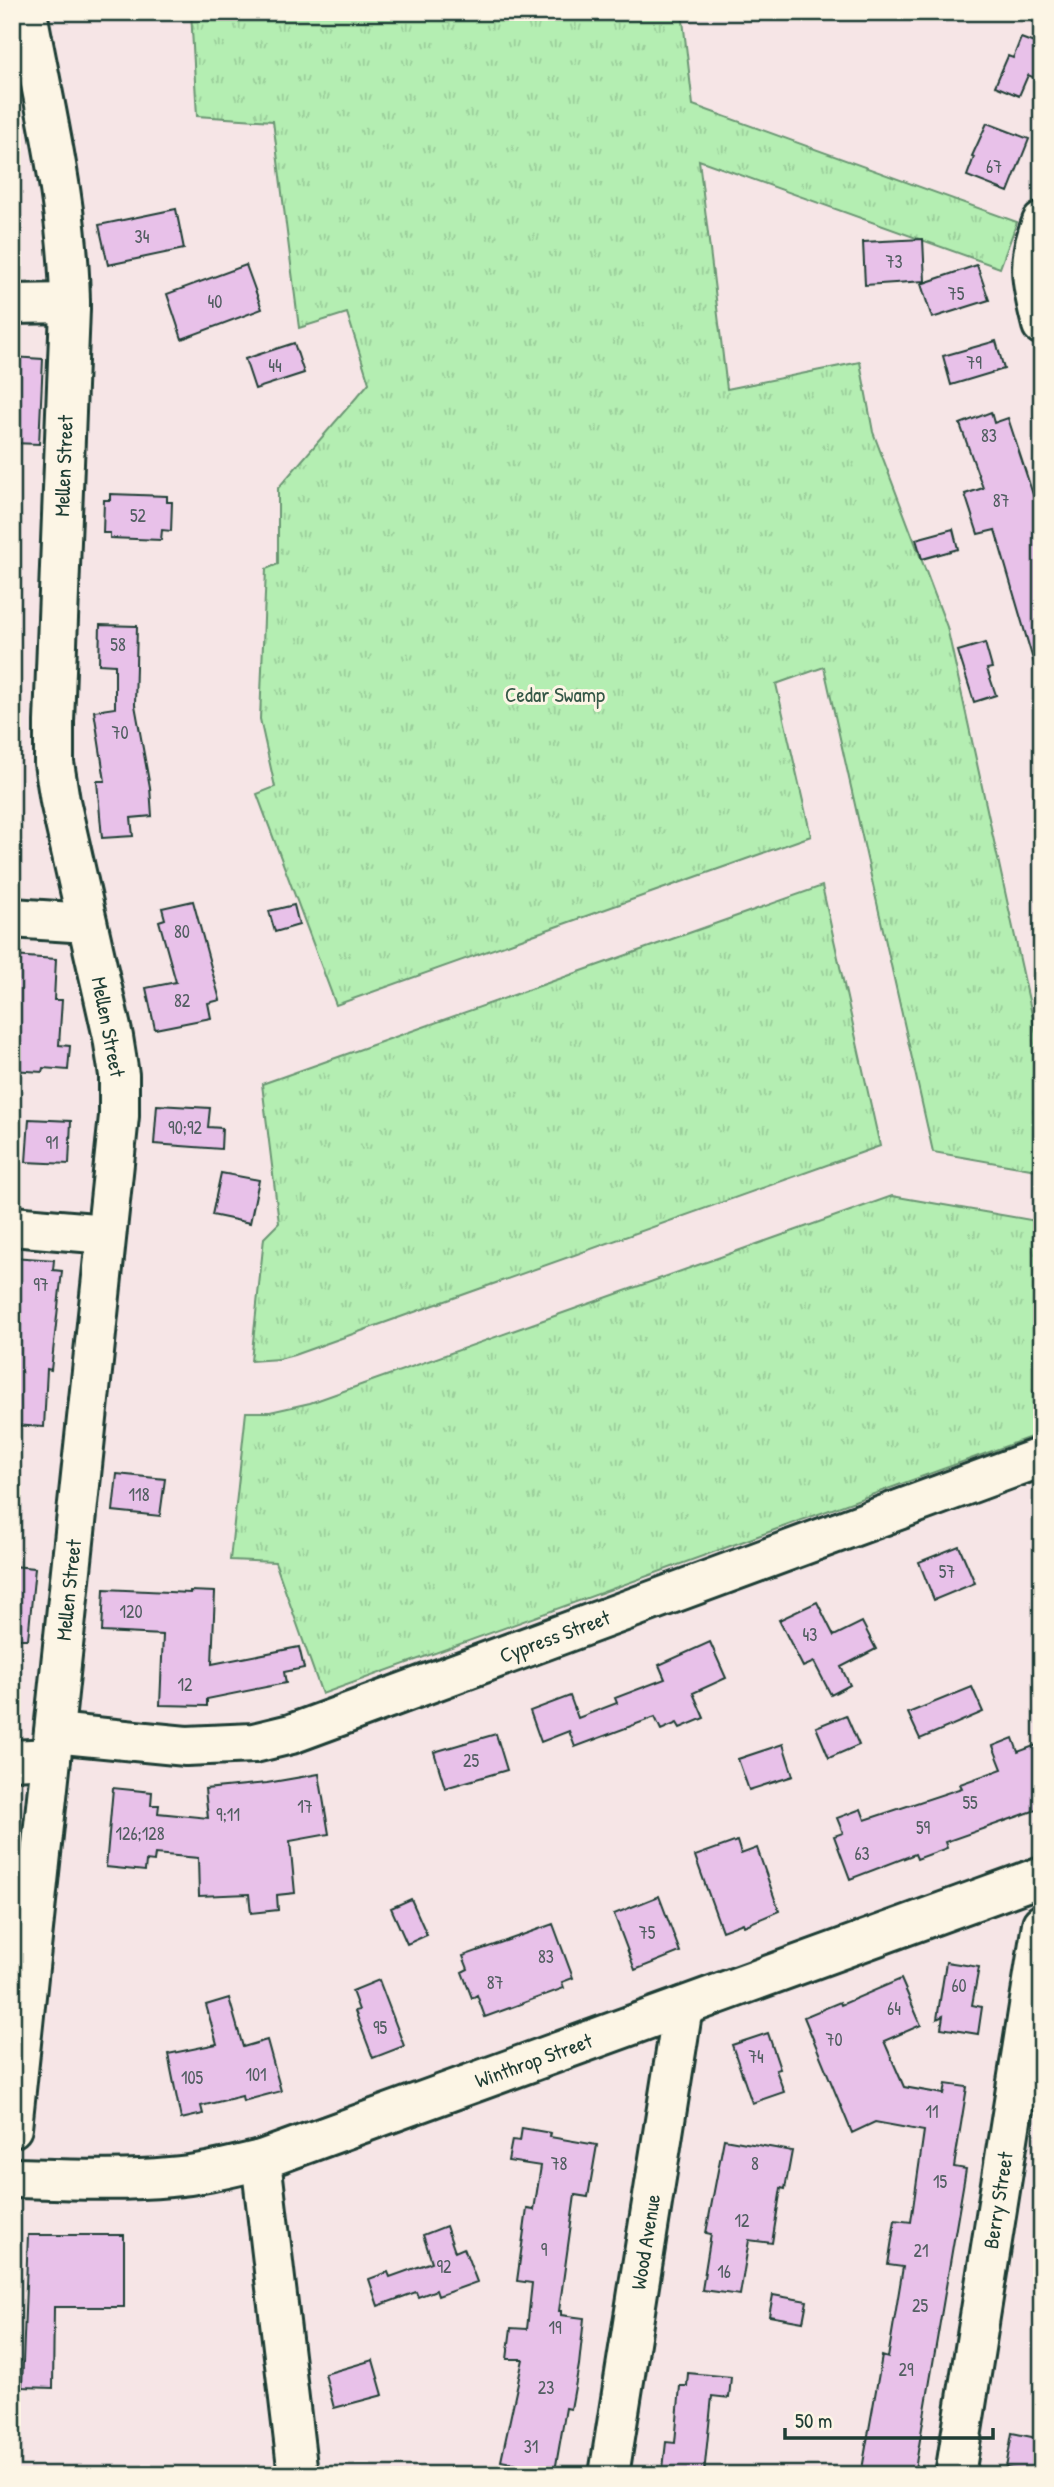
<svg xmlns="http://www.w3.org/2000/svg" width="1054" height="2487" viewBox="0 0 1054 2487" font-family="'Patrick Hand',sans-serif">
<style>
.grass{fill:url(#grass-tufts);stroke:#6a9673;stroke-width:2}
.building{fill:#e8c1e9;stroke:#1f3d34;stroke-width:2}
.lines{fill:none;stroke-linecap:round;stroke-linejoin:round}
.minor-casing{stroke:#1f3d34;stroke-width:44}
.minor{stroke:#fcf5e5;stroke-width:38}
.labels{text-anchor:middle;stroke-width:6;stroke-linejoin:round;paint-order:stroke}
.number-label{font-size:18px;fill:#515e61}
.street-label{font-size:21px;fill:#1f3d34;stroke:#fcf5e5}
.park-label{font-size:21px;fill:#355847;stroke:#fcf5e5}
</style>
<defs>
<pattern id="grass-tufts" width="24" height="20" patternUnits="userSpaceOnUse" patternTransform="scale(1.75)"><rect width="24" height="20" fill="#b4eeb2"/><path d="M3 7l-1-3M5 7V3M7 7l1-3M15 17l-1-3M17 17v-4M19 17l1-3" fill="none" stroke="#9acd9a"/></pattern>
</defs>
<rect width="100%" height="100%" fill="#f6e5e6"/>
<filter id="ink" filterUnits="userSpaceOnUse"><feTurbulence type="fractalNoise" baseFrequency=".0143" numOctaves="2"/><feDisplacementMap in="SourceGraphic" scale="14" xChannelSelector="R" yChannelSelector="G"/><feConvolveMatrix kernelMatrix="1 2 1 2 8 2 1 2 1" color-interpolation-filters="sRGB"/></filter>
<g filter="url(#ink)">
<path class="grass" d="M191 12H682L693 105 1017 222 1000 268 699 160 727 389 860 362 873 432 947 627 1042 1060V1171L933 1152 824 667 776 684 811 836 336 1005 257 794 275 787 260 719 266 569 278 564V488L369 383 347 313 299 328 273 121 197 116Z
M822 886 880 1146 294 1355 279 1359 251 1361 264 1238 279 1223 262 1084Z
M892 1196 1042 1222V1433L322 1694 275 1562 230 1560 246 1412H270L310 1403Z"/>
<path class="building" d="M1021 38 1042 46V81L1028 75 1019 96 995 86 1008 56 1013 58Z
M987 123 1029 139 1008 192 967 176 974 157 972 156Z
M176 209 184 249 108 265 99 225Z
M923 239 925 281 865 285 863 242Z
M246 265 262 309 182 339 167 294Z
M977 265 989 300 932 318 921 284Z
M996 341 1004 369 951 385 943 356Z
M294 343 304 373 255 389 245 359Z
M12 357 43 359 39 444 12 443Z
M991 412 994 423 1008 418 1042 522V669L1036 670 995 530 978 534 965 494 983 488 960 424Z
M110 494 167 496V502H172L171 531 162 530 161 540 110 538V533H103L104 500H110Z
M953 529 958 549 922 559 916 539Z
M100 625 137 626 135 705 150 787 152 816 131 818 133 836 102 838 97 781H105L94 711 115 708V665L99 664Z
M985 643 992 668 987 669 996 695 974 702 958 651Z
M193 901 220 1000 208 1003 211 1018 155 1029 146 988 176 982 159 921 165 919 162 908Z
M294 905 299 925 275 932 269 911Z
M12 956 56 959 54 1000H62L59 1045 70 1046 68 1070 43 1068 42 1072 12 1070Z
M157 1105 210 1108 208 1127 222 1128 221 1149 154 1144Z
M29 1119 71 1121 69 1164 26 1162Z
M221 1173 259 1180 250 1223 212 1215Z
M12 1257 54 1260 53 1270 62 1271 51 1370 47 1369 44 1427 12 1425Z
M117 1474 165 1479 160 1516 113 1511Z
M959 1546 975 1583 934 1600 919 1562Z
M12 1566 35 1568 28 1639H12Z
M104 1589 190 1593V1591L215 1592 212 1664 299 1647 304 1668 284 1672 286 1683 207 1699V1706L160 1705 163 1635 102 1632Z
M817 1602 834 1636 862 1622 876 1649 841 1667 850 1685 831 1695 814 1662 803 1667 779 1620Z
M710 1642 726 1678 693 1693 704 1718 680 1728 677 1723 661 1730 655 1717 575 1747 569 1731 541 1742 530 1711 570 1696 578 1718 617 1703 615 1698 665 1679 659 1665Z
M972 1687 983 1712 920 1739 908 1713Z
M846 1715 859 1745 829 1758 816 1727Z
M496 1734 507 1770 445 1788 434 1752Z
M1013 1738 1018 1752 1042 1743V1808L945 1842 947 1848 917 1859 915 1854 850 1879 834 1836 843 1833 837 1818 861 1809 865 1820 962 1788 960 1784 1002 1769 993 1746Z
M783 1744 793 1776 749 1790 738 1759Z
M319 1774 329 1834 290 1841 295 1893 277 1895 278 1910 251 1913 249 1894 199 1896 198 1858 155 1854 154 1862 146 1861 145 1871 106 1867 113 1788 152 1792 151 1805H159L158 1813 208 1818 205 1789 267 1783Z
M737 1841 741 1854 757 1848 779 1911 744 1926 743 1923 722 1931 695 1856Z
M659 1896 680 1952 635 1970 614 1914Z
M411 1899 427 1935 407 1944 391 1908Z
M553 1924 573 1978 562 1982 564 1988 485 2017 477 1995 472 1998 462 1972 468 1969 463 1956Z
M946 1962 979 1967 972 2005 982 2007 978 2034 941 2028 943 2016 937 2019Z
M901 1979 921 2025 884 2041 904 2087 944 2094 946 2084 967 2087 954 2167 966 2169 914 2475H861L882 2356 888 2358 903 2267 888 2265 895 2220 911 2222 924 2131 875 2122 852 2133 804 2017 840 2002 841 2005Z
M379 1980 404 2046 373 2058 355 2011 359 2010 352 1991Z
M229 1998 243 2047 267 2040 281 2091 243 2101 242 2096 201 2106 203 2114 181 2119 168 2054 217 2044 206 2005Z
M768 2033 780 2069 776 2070 784 2092 752 2103 732 2045Z
M522 2128 551 2133 550 2137 597 2145 588 2197 575 2195 559 2311H561V2315L584 2318 579 2365 571 2409 566 2408 555 2471 501 2461 523 2359H507L511 2328 527 2329 532 2283 517 2281 527 2209 534 2210 541 2166 508 2161 512 2140 520 2141Z
M724 2139 792 2151 785 2189 781 2188 772 2243 749 2240 740 2295 702 2290 711 2234 706 2233Z
M446 2226 455 2252 464 2248 477 2282 438 2296 436 2290 418 2297 416 2292 378 2306 369 2279 388 2272 390 2277 432 2262 423 2235Z
M28 2235H124V2307H54L53 2388 22 2387Z
M773 2295 807 2301 803 2322 769 2316Z
M373 2360 383 2395 334 2408 325 2374Z
M688 2373 731 2377 729 2398 712 2396 704 2474 663 2469 666 2442 675 2443 680 2386H687Z
M1012 2433 1042 2439V2475L1006 2468Z"/>
<g class="lines">
<defs>
<g id="minor">
<path d="M1042 222C1026 261 1032 286 1042 325"/>
<path d="M12 304 70 303"/>
<path d="M12 918 87 923"/>
<path d="M12 1226 106 1234"/>
<path id="s1" d="M54 1733 186 1746 254 1743 291 1734 1042 1457"/>
<path d="M12 1760 51 1758"/>
<path id="s2" d="M12 2128 119 1116V1075L113 1037 60 801 54 763V722L70 309C70 209 45 110 27 12"/>
<path d="M261 2160 298 2475"/>
<path id="s3" d="M12 2178C65 2179 118 2182 170 2177 201 2175 231 2167 261 2160L1042 1876"/>
<path id="s4" d="M609 2475 683 2007"/>
<path id="s5" d="M955 2475 1042 1924"/>
</g>
</defs>
<use href="#minor" class="minor-casing"/>
<use href="#minor" class="minor"/>
</g>
</g>
<g class="labels">
<g class="number-label">
<text x="994" y="173">67</text>
<text x="142" y="243">34</text>
<text x="894" y="268">73</text>
<text x="956" y="300">75</text>
<text x="215" y="308">40</text>
<text x="974" y="369">79</text>
<text x="275" y="372">44</text>
<text x="989" y="442">83</text>
<text x="1001" y="507">87</text>
<text x="138" y="522">52</text>
<text x="118" y="651">58</text>
<text x="120" y="739">70</text>
<text x="182" y="938">80</text>
<text x="182" y="1007">82</text>
<text x="185" y="1134">90;92</text>
<text x="52" y="1149">91</text>
<text x="41" y="1291">97</text>
<text x="139" y="1501">118</text>
<text x="947" y="1578">57</text>
<text x="131" y="1618">120</text>
<text x="810" y="1641">43</text>
<text x="185" y="1691">12</text>
<text x="471" y="1767">25</text>
<text x="970" y="1809">55</text>
<text x="305" y="1813">17</text>
<text x="228" y="1821">9;11</text>
<text x="923" y="1834">59</text>
<text x="140" y="1840">126;128</text>
<text x="862" y="1860">63</text>
<text x="647" y="1939">75</text>
<text x="546" y="1963">83</text>
<text x="495" y="1989">87</text>
<text x="959" y="1992">60</text>
<text x="894" y="2015">64</text>
<text x="380" y="2034">95</text>
<text x="834" y="2046">70</text>
<text x="756" y="2063">74</text>
<text x="256" y="2081">101</text>
<text x="192" y="2084">105</text>
<text x="932" y="2118">11</text>
<text x="559" y="2170">78</text>
<text x="755" y="2170">8</text>
<text x="940" y="2188">15</text>
<text x="742" y="2227">12</text>
<text x="544" y="2256">9</text>
<text x="921" y="2257">21</text>
<text x="444" y="2273">92</text>
<text x="724" y="2278">16</text>
<text x="920" y="2312">25</text>
<text x="555" y="2334">19</text>
<text x="906" y="2376">29</text>
<text x="546" y="2394">23</text>
<text x="531" y="2453">31</text>
</g>
<g class="street-label">
<text dy="7" stroke="none"><textPath href="#s2" startOffset="1675">Mellen Street</textPath></text>
<text transform="translate(108 1027) rotate(79)" y="7">Mellen Street</text>
<text dy="7" stroke="none"><textPath href="#s2" startOffset="541">Mellen Street</textPath></text>
<text dy="7" stroke="none"><textPath href="#s1" startOffset="520">Cypress Street</textPath></text>
<text dy="7" stroke="none"><textPath href="#s3" startOffset="541">Winthrop Street</textPath></text>
<text dy="7" stroke="none"><textPath href="#s5" startOffset="278">Berry Street</textPath></text>
<text dy="7" stroke="none"><textPath href="#s4" startOffset="236">Wood Avenue</textPath></text>
</g>
<g class="park-label">
<text x="555" y="702">Cedar Swamp</text>
</g>
</g>
<rect width="1054" height="2487" fill="none" stroke="#fcf5e5" stroke-width="42"/>
<rect x="21" y="21" width="1012" height="2445" fill="none" stroke="#1f3d34" stroke-width="2.5" filter="url(#ink)"/>
<path d="M785 2428v10h208v-10" fill="none" stroke="#1f3d34" stroke-width="3.5"/>
<text x="795" y="2428" font-size="21" fill="#1f3d34" stroke="#fcf5e5" stroke-width="5" paint-order="stroke">50 m</text>
</svg>
